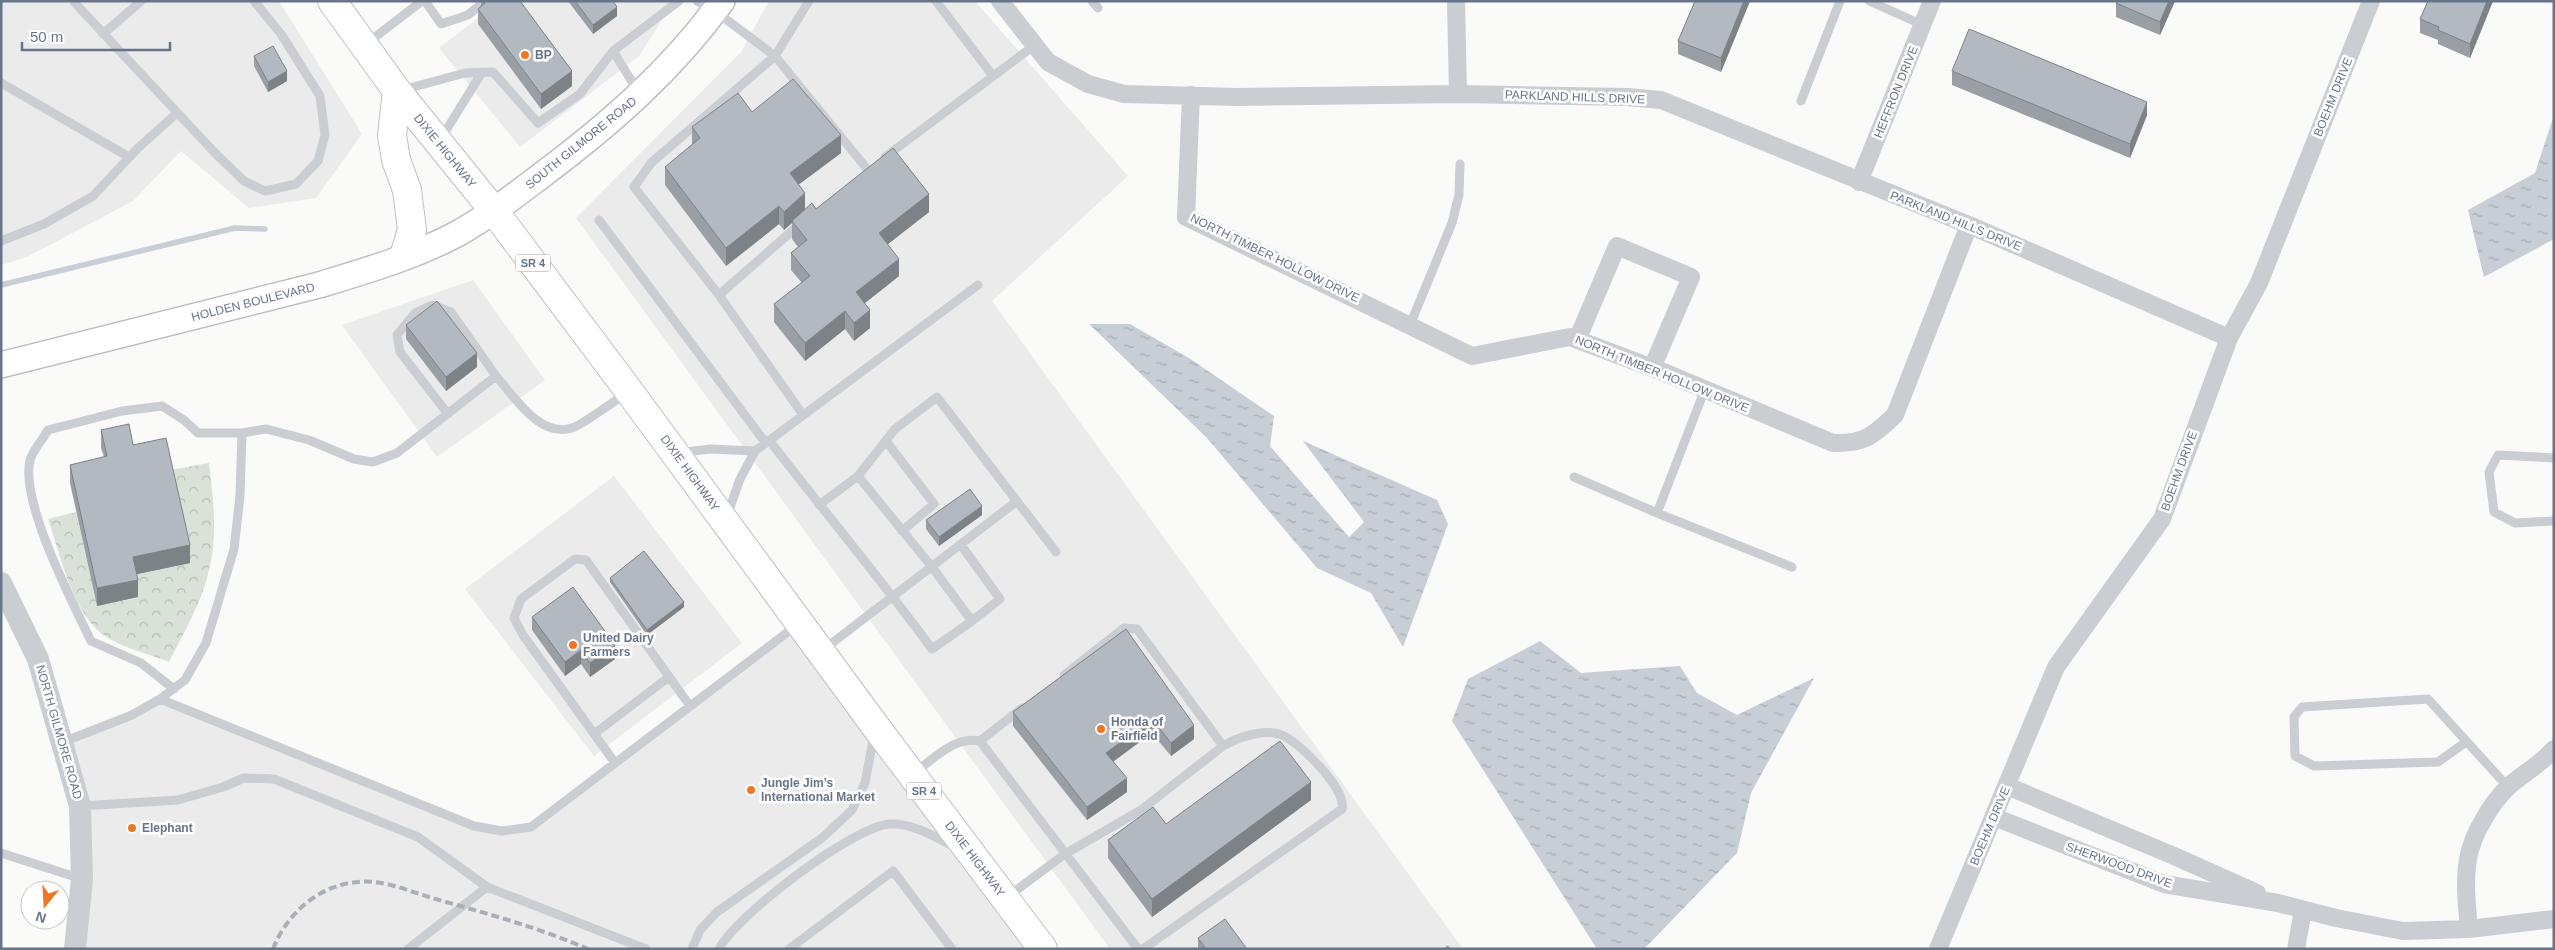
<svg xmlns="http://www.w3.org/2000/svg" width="2555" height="950" viewBox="0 0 2555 950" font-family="Helvetica,sans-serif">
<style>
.built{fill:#ebebeb}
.park{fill:url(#park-crowns)}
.water{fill:url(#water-ripples)}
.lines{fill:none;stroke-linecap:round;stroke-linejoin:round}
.stream{stroke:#c7ced5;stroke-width:5.5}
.secondary-casing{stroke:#bcc0c6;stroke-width:28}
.primary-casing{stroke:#bdc0c5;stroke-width:30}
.service{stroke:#cacdd1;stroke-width:9}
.minor{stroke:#cacdd1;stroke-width:18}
.tertiary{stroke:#cacdd1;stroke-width:22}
.secondary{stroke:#fff;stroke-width:25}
.primary{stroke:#fff;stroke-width:28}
.rail{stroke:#aaaeb6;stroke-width:4;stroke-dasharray:8 4;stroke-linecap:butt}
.wall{fill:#9a9fa6}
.shaded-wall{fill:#7d8287}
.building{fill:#b3b9c1;stroke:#7d8287}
.poi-dot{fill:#ef7623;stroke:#fff;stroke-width:2}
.labels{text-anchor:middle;stroke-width:5;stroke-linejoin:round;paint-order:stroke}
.shield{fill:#fff;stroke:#959eae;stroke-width:1}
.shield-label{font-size:11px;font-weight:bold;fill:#67758b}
.poi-label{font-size:12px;font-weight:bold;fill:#67758b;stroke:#fff;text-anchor:start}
.street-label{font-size:12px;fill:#67758b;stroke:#fff}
</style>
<defs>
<pattern id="park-crowns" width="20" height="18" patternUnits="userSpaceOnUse" patternTransform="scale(1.25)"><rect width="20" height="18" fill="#dae2d8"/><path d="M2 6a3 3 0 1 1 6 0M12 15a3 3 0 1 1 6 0" fill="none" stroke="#b5bcb5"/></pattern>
<pattern id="water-ripples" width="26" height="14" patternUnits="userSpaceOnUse" patternTransform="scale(1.25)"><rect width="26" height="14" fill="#c7ced5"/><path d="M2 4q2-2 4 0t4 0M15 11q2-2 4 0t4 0" fill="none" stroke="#a5acb3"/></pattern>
</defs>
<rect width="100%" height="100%" fill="#fafaf8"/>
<path class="built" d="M1 1H279L362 134 316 198 249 208 181 151 133 201 27 257 1 265Z
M500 1H674L639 56 520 147 439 48Z
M769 1H975L1128 176 992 301 1463 949H1110L576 218 741 52Z
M473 280 545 380 437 457 342 325Z
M614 476 742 643 594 756 465 589Z
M800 623 1042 949H75L82 879 62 742 160 699 473 826 502 831 531 827Z"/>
<path class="park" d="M209 463C213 497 218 536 209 570 202 602 184 632 169 662 150 654 126 649 108 638 74 619 60 554 48 519L76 512 97 606 137 598 133 575 170 470Z"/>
<path class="water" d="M2554 115V239L2484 277 2468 210 2535 173Z
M1089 324H1130L1189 358 1274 416 1270 446 1349 537 1364 522 1303 441 1437 500 1448 524 1403 647 1371 593 1317 568 1207 438Z
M1540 641 1581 673 1680 666 1697 693 1737 715 1814 678 1751 793 1737 853 1644 949H1597L1452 721 1468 679Z"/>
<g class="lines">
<path class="stream" d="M1 285 235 228 265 229"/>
<defs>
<path id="secondary" d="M1 365 319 285C365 271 413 257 455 235 486 218 514 196 542 175 610 124 672 70 722 1"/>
<path id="primary" d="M332 1 397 91 494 211 629 391 876 727 1043 949
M397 91 392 135 396 160 407 190 412 230 404 256"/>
</defs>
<use href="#secondary" class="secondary-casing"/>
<use href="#primary" class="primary-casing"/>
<path class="service" d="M425 1 441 24 468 15 485 1
M697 1 715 11 775 56 868 170
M936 1 993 76
M1092 1 1098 8
M1869 1 1923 25
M74 2 215 153 244 181 265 191 296 184 318 161 325 135 320 96 281 34 254 1
M103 34 141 1
M366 44 422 1
M613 51 639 93
M1 83 129 157
M402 90 465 73 493 72 538 123 580 94 613 51 679 1
M1801 101 1840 1
M440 140 481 74
M885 157 1035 45
M599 220 765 442
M800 224 719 295 634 187 651 163 775 56 809 1
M1 241 44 224 93 196 138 148 177 113
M719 295 803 415
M1410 325 1452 223 1459 195 1460 164
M1705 389 1657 513 1792 567
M448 414 400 352 397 335 415 313 432 305 451 312 496 376
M769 440C823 510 880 578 932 649L972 621 932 567 858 476 819 505
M886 441 934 504 902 531
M678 453 710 449 755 451
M2554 458 2498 455 2489 472 2494 512 2515 523 2554 521
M858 476 895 429 937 397 1056 552
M1574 477 1657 513
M727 516 740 479 755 451 978 285
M961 545 1000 599 972 621
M823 650 1017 501
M174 689 141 663 91 641C72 601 20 502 30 460 33 450 43 439 48 430L122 411 162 406 184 420 198 433H242L266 429 309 440 354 459 373 462 397 453 496 376C514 396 539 438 572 428 583 425 615 400 627 393
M160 699 474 826 502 831 531 827 797 625
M594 734 669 677
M980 741 1022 708
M63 742 132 715 160 699 185 680 206 643 234 549 240 496 242 433
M2466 742 2438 762 2314 766 2295 756 2294 717 2302 707 2428 699 2508 787
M615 763 523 635 514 618 521 599 575 559 586 560 690 706
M914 773C934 759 954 736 980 741L1138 949
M80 806 178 800 223 787 244 778 274 779 418 837 487 887 646 949
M1 853 82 879
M1007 897 1065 854 1141 810 1223 746 1137 629 1124 628 1064 675
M408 949 487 887
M692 949 700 930 717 912 822 838 852 810 865 783 874 735
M719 949C737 915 852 827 890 824 913 823 935 837 955 847
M789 949 893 871 952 949
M1143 949 1342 809C1347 789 1300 743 1282 735 1264 728 1239 737 1223 746"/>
<path class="minor" d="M1000 1 1048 62 1088 84 1124 94 1237 97 1458 94 1627 97 1661 100 1969 225 2229 338
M1456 1 1458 94
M1191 95 1186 217 1472 356 1570 337 1666 373 1833 443C1864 444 1873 436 1895 415L1969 225
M1859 182 1932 1
M1577 340 1617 246 1691 277 1652 368
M2007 786 2174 856 2257 893
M1994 817 2164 884 2278 903 2336 918 2403 931 2469 929 2554 919
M2469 929C2467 906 2464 882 2468 859 2472 835 2491 803 2509 786 2524 773 2541 764 2554 749
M1938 949 2056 667 2162 519 2229 338 2259 283 2371 1
M2296 949 2303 910"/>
<path class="tertiary" d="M1 583 38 659 80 806 82 879 75 949"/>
<use href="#secondary" class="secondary"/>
<use href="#primary" class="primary"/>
<path class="rail" d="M273 949C287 913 319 885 358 882 382 879 409 891 432 898 485 913 537 927 588 949"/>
</g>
<path class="wall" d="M481 1H520L572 86 541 109 478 24V9L481 6Z
M568 1H613L617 16 593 34Z
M1750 1 1721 72 1678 54V41Z
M2175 1 2160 35 2116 17V3Z
M2428 1H2493L2470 58 2438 44V40L2420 33V19Z
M254 56 287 81 268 92 254 66Z
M1952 71 2147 115 2130 158 1952 85Z
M752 112 841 153 798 185 805 210 816 209 929 212 888 244 899 276 865 303 870 328 854 341 845 329 805 361 774 322V304L802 283 791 270V253L798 247 792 239V223L784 230 779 224 726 266 665 185V167L692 145V127Z
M406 325 477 367 446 391 406 339Z
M101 430 133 445 190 563 136 574 138 597 97 606 70 483V465L104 457 101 448Z
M982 515 939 546 926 529V520Z
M610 578 684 607 647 635 610 582Z
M532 617 615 659 590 677 581 664 565 676 532 630Z
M1126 629 1194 739 1171 756 1152 733 1113 761 1127 792 1087 820 1013 726V712Z
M1311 800 1152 917 1108 858V840L1166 824Z
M1198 938 1247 949H1199L1198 947Z"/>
<path class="shaded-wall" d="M1744 1H1750L1721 72V58Z
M2169 1H2175L2160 35V22Z
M2487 1H2493L2470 58V44Z
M617 7V16L593 34V25Z
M287 71V81L268 92V82Z
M572 71V86L541 109V94Z
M2147 102V115L2130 158V144Z
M841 135V153L790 191V173Z
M805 193V211L784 230V212Z
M929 194V212L879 251V233Z
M779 206V224L726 266V248Z
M899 259V276L856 310V292Z
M870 310V328L854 341V323Z
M845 311V329L805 361V343Z
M477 353V367L446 391V377Z
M982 506V515L939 546V537Z
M190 545V563L133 575V557Z
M138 580V597L97 606V588Z
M684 602V607L647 635V630Z
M615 645V659L590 677V663Z
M581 650V664L565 676V662Z
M1152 719V733L1106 767V753Z
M1194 725V739L1171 756V743Z
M1127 778V792L1087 820V807Z
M1311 782V800L1152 917V899Z"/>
<path class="building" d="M484 1H520L572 71 541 94 478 9 485 3Z
M575 1H613L617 7 593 25Z
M1695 1H1744L1721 58 1678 41Z
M2117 1H2169L2160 22 2116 3Z
M2428 1H2487L2470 44 2438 30 2439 27 2420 19Z
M1969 29 2147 102 2130 144 1952 71Z
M273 46 287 71 268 82 254 56Z
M793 79 841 135 790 173 805 193 784 212 779 206 726 248 665 167 700 138 692 127 738 93 752 112Z
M893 148 929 194 879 233 899 259 856 292 870 310 854 323 845 311 805 343 774 304 810 276 791 253 807 240 792 221 812 203 816 209Z
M437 301 477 353 446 377 406 325Z
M129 424 133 445 166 438 190 545 133 557 138 580 97 588 70 465 107 456 101 430Z
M970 489 982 506 939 537 926 520Z
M644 551 684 602 647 630 610 578Z
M573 587 615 645 590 663 581 650 565 662 532 617Z
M1126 629 1194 725 1171 743 1152 719 1106 753 1127 778 1087 807 1013 712Z
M1280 741 1311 782 1152 899 1108 840 1153 807 1166 824Z
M1225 919 1247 949H1206L1198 938Z
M1448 946 1450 949H1444Z"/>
<g class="poi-dot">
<circle cx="525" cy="55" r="5"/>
<circle cx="573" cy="645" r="5"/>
<circle cx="1101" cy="729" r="5"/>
<circle cx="751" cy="790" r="5"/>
<circle cx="132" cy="828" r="5"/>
</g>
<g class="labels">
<g class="shield">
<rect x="515.5" y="254.5" width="35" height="17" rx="4"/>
<rect x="906.5" y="782.5" width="35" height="17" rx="4"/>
</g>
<g class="shield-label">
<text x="533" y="267">SR 4</text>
<text x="924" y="795">SR 4</text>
</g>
<g class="poi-label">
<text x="535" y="59">BP</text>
<text x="583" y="642">United Dairy<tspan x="583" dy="14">Farmers</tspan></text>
<text x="1111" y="726">Honda of<tspan x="1111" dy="14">Fairfield</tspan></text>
<text x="761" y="787">Jungle Jim’s<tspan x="761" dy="14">International Market</tspan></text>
<text x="142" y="832">Elephant</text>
</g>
<g class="street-label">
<text transform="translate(1896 92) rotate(-68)" y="4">HEFFRON DRIVE</text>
<text transform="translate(1575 97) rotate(2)" y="4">PARKLAND HILLS DRIVE</text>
<text transform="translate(2333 97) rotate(-68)" y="4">BOEHM DRIVE</text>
<text transform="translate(581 143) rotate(-39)" y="4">SOUTH GILMORE ROAD</text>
<text transform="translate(445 151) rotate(51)" y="4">DIXIE HIGHWAY</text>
<text transform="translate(1956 221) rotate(22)" y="4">PARKLAND HILLS DRIVE</text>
<text transform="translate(1275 258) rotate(26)" y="4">NORTH TIMBER HOLLOW DRIVE</text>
<text transform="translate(253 302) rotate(-14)" y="4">HOLDEN BOULEVARD</text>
<text transform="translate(1662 374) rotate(22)" y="4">NORTH TIMBER HOLLOW DRIVE</text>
<text transform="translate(2179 471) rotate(-70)" y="4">BOEHM DRIVE</text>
<text transform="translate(690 473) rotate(54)" y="4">DIXIE HIGHWAY</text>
<text transform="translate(59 732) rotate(74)" y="4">NORTH GILMORE ROAD</text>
<text transform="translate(1990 826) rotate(-67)" y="4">BOEHM DRIVE</text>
<text transform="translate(975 859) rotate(53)" y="4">DIXIE HIGHWAY</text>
<text transform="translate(2119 865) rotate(20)" y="4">SHERWOOD DRIVE</text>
</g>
</g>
<rect width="2555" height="950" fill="none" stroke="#67758b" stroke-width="5"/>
<g transform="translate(45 905) rotate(198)"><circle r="24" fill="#ffffff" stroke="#c2c8d1"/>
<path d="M0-4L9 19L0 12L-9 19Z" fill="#ef7623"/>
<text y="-8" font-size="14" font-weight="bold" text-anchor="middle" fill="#67758b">N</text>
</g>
<path d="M22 42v8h148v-8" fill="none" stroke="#67758b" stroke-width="2.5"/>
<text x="30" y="42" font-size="15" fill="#67758b" stroke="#ffffff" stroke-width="4" paint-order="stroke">50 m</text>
</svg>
